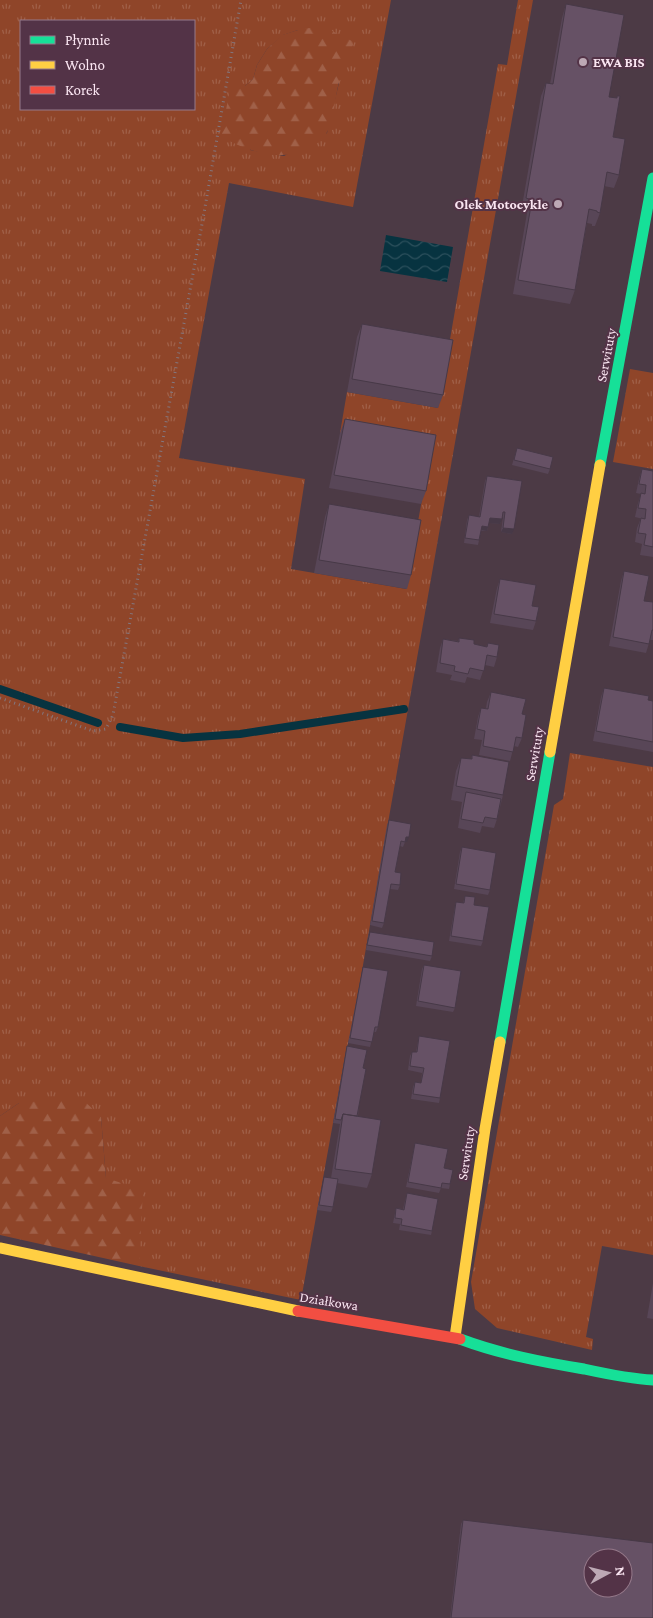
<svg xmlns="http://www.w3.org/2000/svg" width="653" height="1618" viewBox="0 0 653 1618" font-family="'Crimson Pro',serif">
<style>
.grass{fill:url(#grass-tufts);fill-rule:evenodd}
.forest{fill:url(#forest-firs)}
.water{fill:url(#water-waves)}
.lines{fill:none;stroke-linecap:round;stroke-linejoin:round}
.stream{stroke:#073340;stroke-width:8}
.path{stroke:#83777f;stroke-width:3;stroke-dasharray:1 4;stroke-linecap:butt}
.fast{stroke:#16e098;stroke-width:11}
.slow{stroke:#ffcf43;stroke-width:11}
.jam{stroke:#f24e42;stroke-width:11}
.wall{fill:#584657}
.shaded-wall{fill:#473947}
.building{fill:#665165;stroke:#473947;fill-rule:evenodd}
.poi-dot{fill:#bda9b5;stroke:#533347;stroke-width:2}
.labels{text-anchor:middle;stroke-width:4;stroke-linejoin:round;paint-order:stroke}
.poi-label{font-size:14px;font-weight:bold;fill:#fae5f1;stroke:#533347;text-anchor:start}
.street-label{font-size:14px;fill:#fae5f1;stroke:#533347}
</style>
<defs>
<pattern id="grass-tufts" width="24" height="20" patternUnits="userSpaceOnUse" patternTransform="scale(1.25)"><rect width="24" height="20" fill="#8f4529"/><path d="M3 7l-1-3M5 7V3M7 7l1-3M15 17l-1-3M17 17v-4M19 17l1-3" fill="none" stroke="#a06048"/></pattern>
<pattern id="forest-firs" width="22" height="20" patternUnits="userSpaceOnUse" patternTransform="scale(1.25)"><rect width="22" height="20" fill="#8f4529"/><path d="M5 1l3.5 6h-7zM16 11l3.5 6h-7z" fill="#a06048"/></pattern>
<pattern id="water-waves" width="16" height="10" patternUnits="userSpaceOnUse" patternTransform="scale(1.25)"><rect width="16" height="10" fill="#073340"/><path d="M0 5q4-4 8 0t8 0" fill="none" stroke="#2c505c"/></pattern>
</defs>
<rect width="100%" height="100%" fill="#4c3a45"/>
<path class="grass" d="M0 0H391L353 207 229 183 179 458 305 479 291 569 406 589 431 449 340 433 347 392 438 408 498 64 507 65 518 0H533L370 925 352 1028 346 1051 301 1300 139 1266 106 1178 101 1117 19 1103 0 1116ZM21 21H194V109H21ZM298 30 339 83 327 133 284 156 250 150 245 86 253 79 257 65 267 49 283 35Z
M630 369 653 373V469L613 462Z
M570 753 653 767V1255L602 1246 586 1337 593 1339 592 1350 497 1328 475 1309 471 1282 554 805 563 799Z"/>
<path class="forest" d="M315 27 328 29 354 42C349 56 344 69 339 82 335 97 334 122 326 134 301 168 251 155 221 136L230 89 245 86 253 79 257 65 267 49 282 35 298 30Z
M80 1097 101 1117 106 1178 143 1190 139 1266 0 1235V1116L19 1103Z"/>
<path class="water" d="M386 235 453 247 447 282 380 271Z"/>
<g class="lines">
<path class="stream" d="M0 689 98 723
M120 727 183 738 240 734 404 709"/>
<path class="path" d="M0 698 93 731 106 729 113 715 204 213 241 0"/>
<path class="fast" d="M600 465 653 178
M500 1042 550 752
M460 1339C500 1354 542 1362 584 1369 607 1374 630 1379 653 1380"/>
<path class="slow" d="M550 752 600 465
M0 1248 298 1311
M455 1337 485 1129 500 1042"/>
<path class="jam" d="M298 1311 460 1339"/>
</g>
<path class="wall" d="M566 4 609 97 616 98 617 96 613 137 619 175 614 188 604 186 600 213 595 226H592V224L587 223 575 290 570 304 513 294 527 213 521 212 541 96 546 83 550 84 562 18Z
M362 324 443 395 438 408 347 392 357 337Z
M345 419 426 491 421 504 329 488 340 433Z
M517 448 550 469 548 474 512 465Z
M642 469 653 471V557L640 555 642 544 635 542 637 528 641 518 643 519 635 517 638 503 641 494 636 493 639 479Z
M487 476 522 481 512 534 501 532 503 517H502L500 524 489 523 487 531H481L478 545 464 543 467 520 469 515 479 517 485 481Z
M329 504 411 575 407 589 314 573 325 517Z
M624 571 644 601 653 602V640H650L646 653 609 646 621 581Z
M500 579 532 606 536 621 533 630 490 623 497 588Z
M459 638 474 644 486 647 488 643 497 657 494 667 485 665 480 680 467 677 465 683 450 680 452 675 436 672 440 648 443 639 458 641Z
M604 688 653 701V752L593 741 601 697Z
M491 692 522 714V738L518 747 514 746 510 761 479 755 482 740 474 739 478 717 481 708H486L487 702Z
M472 755 503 795 497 819 494 828 482 826 480 833 458 828 462 802 451 800 456 771 461 758 471 759Z
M389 820 407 842H405L403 847 400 846 395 872 400 885 398 890 390 889 384 923 382 928 370 925 387 825Z
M462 847 490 890 488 895 454 889 460 852Z
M465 896 474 905 483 941 481 946 449 941 455 906 456 902 463 903Z
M370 932 432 956 430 961 366 950 368 936Z
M424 965 455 1008 453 1012 416 1006 422 969Z
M363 967 378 1027 376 1032H374L370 1047 348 1043 362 972Z
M419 1036 440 1098 439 1103 411 1099 413 1087 415 1082 421 1083 422 1073 408 1070 410 1056 412 1052H416L418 1041Z
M347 1046 363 1068 358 1116 372 1174 367 1188 337 1183 333 1207 331 1212 317 1210 323 1182 324 1177 331 1178 340 1124 333 1123 346 1051Z
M415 1143 444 1168 450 1184 449 1189 441 1188 439 1193 406 1187 414 1148Z
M407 1193 432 1231 431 1235 399 1230 400 1224 393 1223 396 1208 403 1209Z
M653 1283V1319L647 1318Z
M463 1520 653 1618H450L461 1524Z"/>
<path class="shaded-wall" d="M490 518 502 519 500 524 488 523Z
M482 526 488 527 487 531 480 530Z
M503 528 514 529 512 534 501 532Z
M406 837H409L407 842H404Z"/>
<path class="building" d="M566 4 624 15 609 97 617 98V96H620L613 137 625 139 619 175 607 172 600 213 597 212V211L589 209 575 290 518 280 532 200 526 198 536 141 546 83 553 84Z
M362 324 453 340 443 395 352 379Z
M345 419 436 435 426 491 334 475Z
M517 448 553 457 550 469 514 460Z
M642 469 653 471V547L644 545 646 534 638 533 641 518 645 519 646 509 638 508 641 493 645 494 646 485 639 484Z
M487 476 522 481 514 529 503 528 505 512H503L502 519 490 518 488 527 482 526 479 540 465 538 469 515 480 517Z
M329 504 421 520 411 575 319 560Z
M624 571 649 576 644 601 653 602V630H652L649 644 613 637Z
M500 579 536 585 532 606 539 607 536 621 494 614Z
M459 638 474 640V644L487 647 488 643 499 645 497 657 487 655 484 671 470 668 468 674 454 671 455 666 440 663 443 639 459 642Z
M604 688 649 696 648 700 653 701V742L596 731Z
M491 692 526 699 522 714 526 715 522 738 516 737 513 752 483 746 485 731 477 729 481 708 488 709Z
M472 755 509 762 503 795 456 786 461 758 472 759Z
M466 792 501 799 497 819 485 817 483 823 461 819Z
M389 820 411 824 409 837H406L405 842 401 841 395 872 401 873 400 885 391 884 384 923 372 921Z
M462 847 496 853 490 890 456 884Z
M465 896 475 897 474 905 489 907 483 941 451 936 456 902 464 903Z
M370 932 434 942 432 956 367 945Z
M424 965 461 971 455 1008 418 1001Z
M363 967 388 971 378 1027H375L372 1042 350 1038Z
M419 1036 450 1041 440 1098 413 1094 415 1082 421 1083 424 1068 410 1066 412 1052H417Z
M347 1046 367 1050 363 1068 366 1069 357 1116 343 1114 341 1120 335 1119Z
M343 1114 381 1120 372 1174 335 1169Z
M415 1143 448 1149 444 1168 453 1170 450 1184 442 1183 441 1188 408 1182Z
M324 1177 338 1179 333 1207 319 1205Z
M407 1193 438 1199 432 1231 401 1225 402 1219 395 1218 396 1208 404 1210Z
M463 1520 653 1543V1618H451ZM593 1558H623V1588H593Z"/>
<g class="poi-dot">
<circle cx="583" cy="62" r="5"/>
<circle cx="558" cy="204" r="5"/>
</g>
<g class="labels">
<g class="poi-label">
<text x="593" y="67">EWA BIS</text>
<text x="548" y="209" text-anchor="end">Olek Motocykle</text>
</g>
<g class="street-label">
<text transform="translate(606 355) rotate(-79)" y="5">Serwituty</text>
<text transform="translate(534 754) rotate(-80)" y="5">Serwituty</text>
<text transform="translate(466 1153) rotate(-81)" y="5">Serwituty</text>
<text transform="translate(329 1301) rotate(9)" y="5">Działkowa</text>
</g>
</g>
<rect x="20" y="20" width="175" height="90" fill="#533347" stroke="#967a8b"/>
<rect x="30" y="36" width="25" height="8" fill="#16e098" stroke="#967a8b"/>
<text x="65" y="45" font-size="15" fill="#fae5f1">Płynnie</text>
<rect x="30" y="61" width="25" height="8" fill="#ffcf43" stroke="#967a8b"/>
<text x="65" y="70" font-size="15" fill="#fae5f1">Wolno</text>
<rect x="30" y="86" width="25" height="8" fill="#f24e42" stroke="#967a8b"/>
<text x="65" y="95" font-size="15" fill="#fae5f1">Korek</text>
<g transform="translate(608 1573) rotate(83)"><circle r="24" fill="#533347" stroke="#967a8b"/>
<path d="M0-4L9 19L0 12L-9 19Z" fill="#bda9b5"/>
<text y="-8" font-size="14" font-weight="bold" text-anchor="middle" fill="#fae5f1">N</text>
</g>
</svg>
